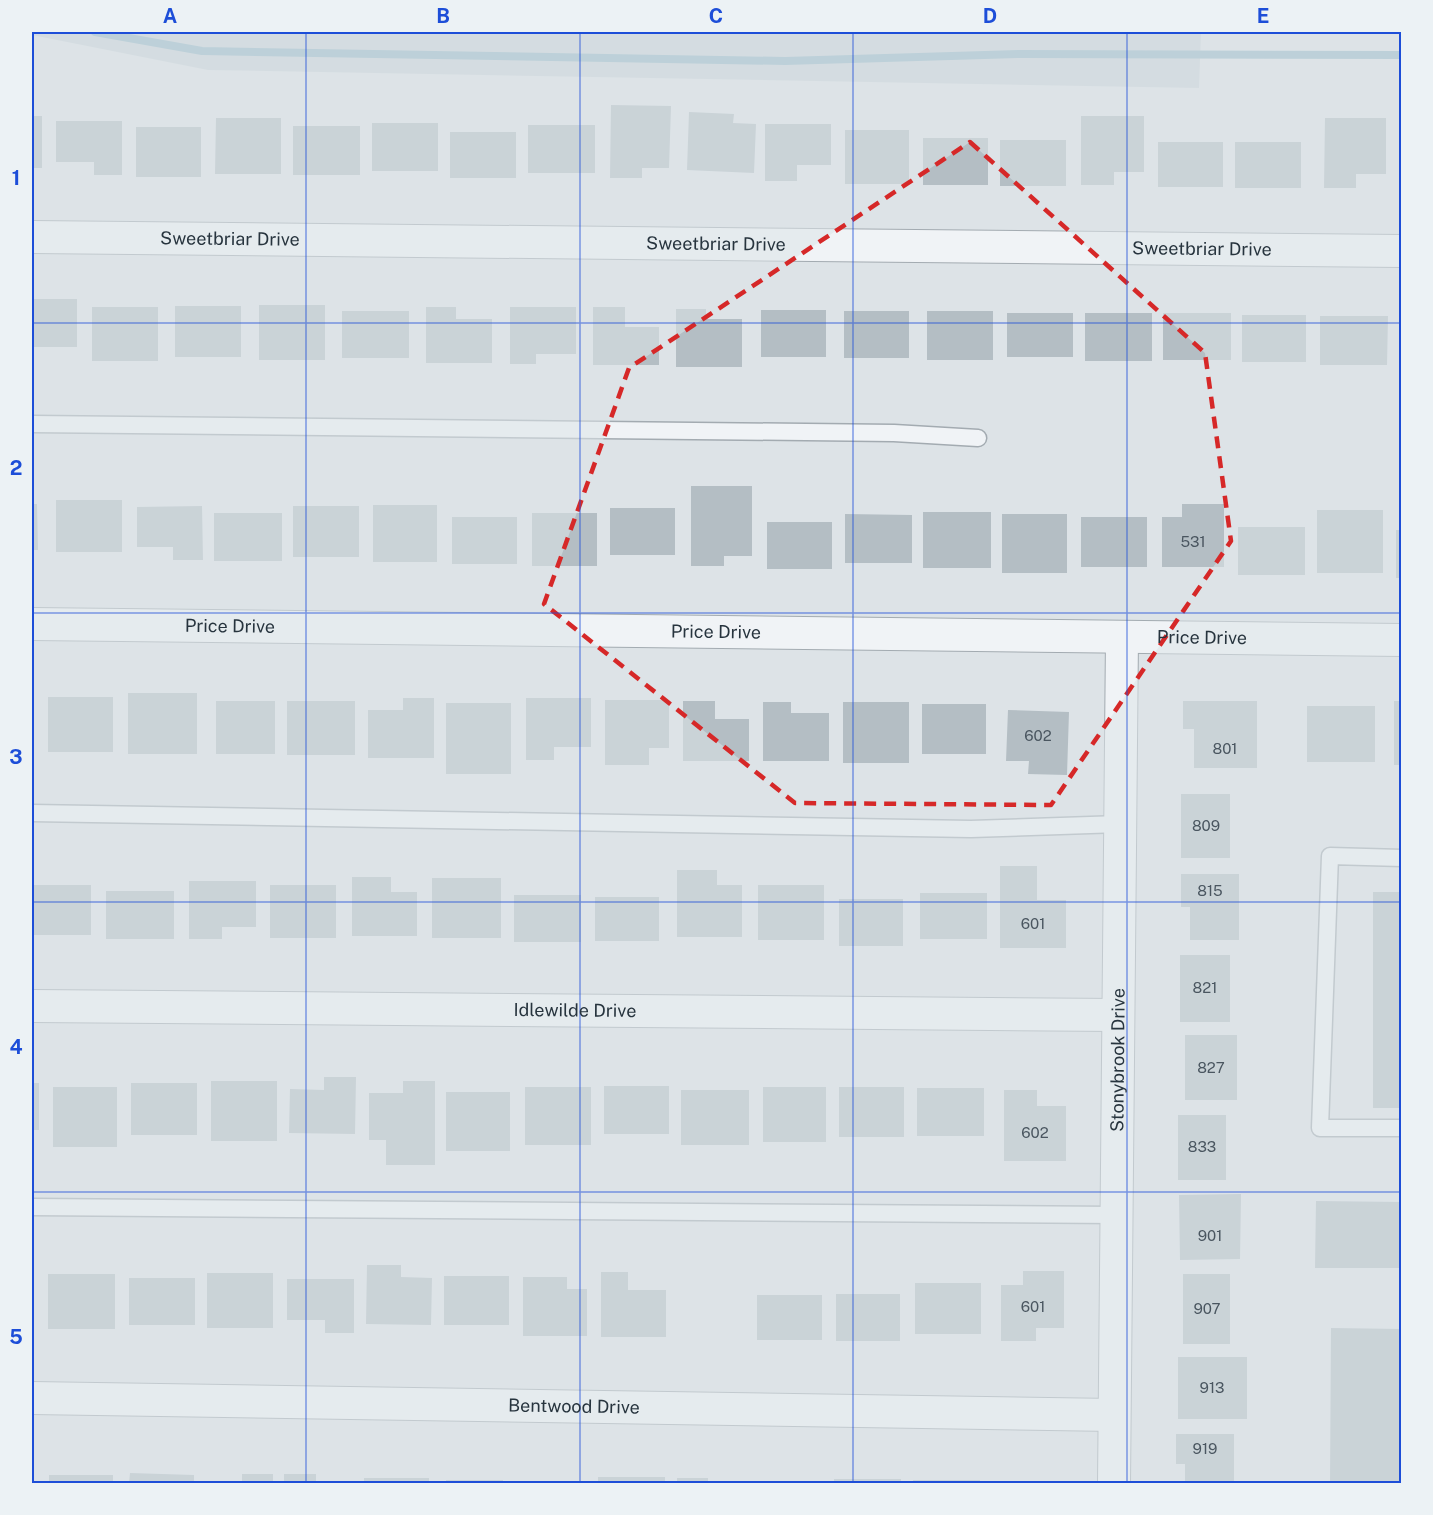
<svg xmlns="http://www.w3.org/2000/svg" width="1433" height="1515" viewBox="0 0 1433 1515" font-family="'Public Sans',sans-serif">
<style>
.built{fill:#cbd3d9}
.lines{fill:none;stroke-linecap:round;stroke-linejoin:round}
.stream{stroke:#97b9c8;stroke-width:8}
.building{fill:#b4bec4}
.lane-casing{stroke:#a3abb1;stroke-width:19}
.street-casing{stroke:#a3abb1;stroke-width:34}
.lane{stroke:#f0f3f6;stroke-width:16}
.street{stroke:#f0f3f6;stroke-width:32}
.marked{fill:none;stroke:#d62828;stroke-width:4.5;stroke-dasharray:12 8;stroke-linejoin:round}
.grid{fill:none;stroke:#1d4ed8;stroke-width:1.5;stroke-opacity:0.55}
.labels{text-anchor:middle;stroke-width:6;stroke-linejoin:round;paint-order:stroke}
.number-label{font-size:15px;fill:#4a5660}
.street-label{font-size:18px;fill:#27343e;stroke:#ecf2f5}
.neatline{fill:none;stroke:#1d4ed8;stroke-width:2}
.grid-label{font-size:20px;text-anchor:middle;font-weight:bold;fill:#1d4ed8}
</style>
<rect width="100%" height="100%" fill="#dde3e7"/>
<path class="built" d="M32 32H1201L1199 88 208 70 32 35Z"/>
<g class="lines">
<path class="stream" d="M95 32 202 51 785 61 1020 54 1402 55"/>
</g>
<path class="building" d="M611 105 671 106 669 168H642V178H610Z
M689 112 734 114 733 123 756 124 754 173 687 170Z
M32 116H42V168H32Z
M1081 116H1144V172H1114V185H1081Z
M216 118H281V174H215Z
M1325 118H1386V174H1356V188H1324Z
M56 121H122V175H94V162H56Z
M372 123H438V171H372Z
M765 124H831V165H797V181H765Z
M528 125H595V173H528Z
M293 126H360V175H293Z
M136 127H201V177H136Z
M845 130H909V184H845Z
M450 132H516V178H450Z
M923 138H988V185H923Z
M1000 140H1066V186H1000Z
M1158 142H1223V187H1158Z
M1235 142H1301V188H1235Z
M32 299H77V347H32Z
M259 305H325V360H259Z
M175 306H241V357H175Z
M92 307H158V361H92Z
M426 307H456V319H492V363H426Z
M510 307H576V354H536V364H510Z
M593 307H625V327H659V365H593Z
M676 309H706V319H742V367H676Z
M761 310H826V357H761Z
M342 311H409V358H342Z
M844 311H909V358H844Z
M927 311H993V360H927Z
M1007 313H1073V357H1007Z
M1085 313H1152V361H1085Z
M1163 313H1231V360H1163Z
M1242 315H1306V362H1242Z
M1320 316H1388L1387 365H1320Z
M691 486H752V556H724V566H691Z
M56 500H122V552H56Z
M32 504H37L38 550H32Z
M1182 504H1224V567H1162V517H1182Z
M373 505H437V562H373Z
M202 506 203 560H173V547H137V507Z
M293 506H359V557H293Z
M610 508H675V555H610Z
M1317 510H1383V573H1317Z
M923 512H991V568H923Z
M214 513H282V561H214Z
M532 513H597V566H532Z
M845 514 912 515V563H845Z
M1002 514H1067V573H1002Z
M452 517H517V564H452Z
M1081 517H1147V567H1081Z
M767 522H832V569H767Z
M1238 527H1305V575H1238Z
M1396 530H1402V578H1396Z
M128 693H197V754H128Z
M48 697H113V752H48Z
M403 698H434V758H368V710H403Z
M526 698H591V747H554V760H526Z
M605 700H669V748H649V765H605Z
M216 701H275V754H216Z
M287 701H355V755H287Z
M683 701H715V719H749V761H683Z
M1183 701H1257V768H1194V729H1183Z
M1394 701H1402V765H1394Z
M763 702H791V713H829V761H763Z
M843 702H909V763H843Z
M446 703H511V774H446Z
M922 704H986V754H922Z
M1307 706H1375V762H1307Z
M1008 710 1069 712 1067 775 1028 774 1029 761H1006Z
M1181 794H1230V858H1181Z
M1000 866H1037V900H1066V948H1000Z
M677 870H717V885H742V937H677Z
M1181 874H1239V940H1190V907H1181Z
M352 877H391V892H417V936H352Z
M432 878H501V938H432Z
M189 881H256V927H222V939H189Z
M32 885H91V935H32Z
M270 885H336V938H270Z
M758 885H824V940H758Z
M106 891H174V939H106Z
M1373 892H1402V1108H1373Z
M920 893H987V939H920Z
M514 895H581V942H514Z
M595 897H659V941H595Z
M839 899H903V946H839Z
M1180 955H1230V1022H1180Z
M1185 1035H1237V1100H1185Z
M324 1077H356L355 1134 289 1133 290 1089 324 1090Z
M211 1081H277V1141H211Z
M403 1081H435V1165H386V1140H369V1093H403Z
M32 1083H39V1130H32Z
M131 1083H197V1135H131Z
M604 1086H669V1134H604Z
M53 1087H117V1147H53Z
M525 1087H591V1145H525Z
M763 1087H826V1142H763Z
M839 1087H904V1137H839Z
M917 1088H984V1136H917Z
M681 1090H749V1145H681Z
M1004 1090H1037V1106H1066V1161H1004Z
M446 1092H510V1151H446Z
M1178 1115H1226V1180H1178Z
M1241 1194 1240 1259 1180 1260 1179 1195Z
M1316 1201 1402 1202V1268H1315Z
M367 1265H401V1277L432 1278 431 1325 366 1324Z
M1023 1271H1064V1328H1036V1341H1001V1285H1023Z
M601 1272H628V1290H666V1337H601Z
M207 1273H273V1328H207Z
M48 1274H115V1329H48Z
M1183 1274H1230V1344H1183Z
M444 1276H509V1325H444Z
M523 1277H567V1289H587V1336H523Z
M129 1278H195V1325H129Z
M287 1279H354V1333H325V1320H287Z
M915 1283H981V1334H915Z
M836 1294H900V1341H836Z
M757 1295H822V1340H757Z
M1331 1328 1402 1329V1484H1330Z
M1178 1357H1247V1419H1178Z
M1176 1434H1234V1484H1185V1464H1176Z
M130 1473 194 1475V1484H129Z
M242 1474H273V1484H242Z
M284 1474H316V1484H284Z
M49 1475H113V1484H49Z
M598 1477H665V1484H598Z
M364 1478H429V1484H364Z
M677 1478H708V1484H677Z
M834 1479H901V1484H834Z
M446 1480H503V1484H446Z
M913 1480H980V1484H913Z
M756 1481H820V1484H756Z"/>
<g class="lines">
<defs>
<path id="lane" d="M32 424 894 433 978 438
M32 813 971 829 1120 824
M1402 858 1330 856 1320 1128H1402
M32 1207 1116 1215"/>
<g id="street">
<path id="s1" d="M32 237 1402 251"/>
<path id="s2" d="M32 624 1402 640"/>
<path id="s3" d="M32 1006 1118 1015"/>
<path id="s4" d="M32 1398 1114 1415"/>
<path id="s5" d="M1114 1484 1122 637"/>
</g>
</defs>
<use href="#lane" class="lane-casing"/>
<use href="#street" class="street-casing"/>
<use href="#lane" class="lane"/>
<use href="#street" class="street"/>
</g>
<path d="M0 0H1433V1515H0ZM970 142 1205 353 1231 541 1051 805 795 803 544 604 629 368Z" fill="#dde3e7" fill-opacity=".55" fill-rule="evenodd"/>
<path class="marked" d="M970 142 1205 353 1231 541 1051 805 795 803 544 604 629 368Z"/>
<path class="grid" d="M306 32V1484M580 32V1484M853 32V1484M1127 32V1484M32 323H1402M32 613H1402M32 902H1402M32 1192H1402"/>
<g class="labels">
<g class="number-label">
<text x="1193" y="547">531</text>
<text x="1038" y="741">602</text>
<text x="1225" y="754">801</text>
<text x="1206" y="831">809</text>
<text x="1210" y="896">815</text>
<text x="1033" y="929">601</text>
<text x="1205" y="993">821</text>
<text x="1211" y="1073">827</text>
<text x="1035" y="1138">602</text>
<text x="1202" y="1152">833</text>
<text x="1210" y="1241">901</text>
<text x="1033" y="1312">601</text>
<text x="1207" y="1314">907</text>
<text x="1212" y="1393">913</text>
<text x="1205" y="1454">919</text>
</g>
<g class="street-label">
<text dy="6" stroke="none"><textPath href="#s1" startOffset="198">Sweetbriar Drive</textPath></text>
<text dy="6" stroke="none"><textPath href="#s1" startOffset="684">Sweetbriar Drive</textPath></text>
<text dy="6" stroke="none"><textPath href="#s1" startOffset="1170">Sweetbriar Drive</textPath></text>
<text dy="6" stroke="none"><textPath href="#s2" startOffset="198">Price Drive</textPath></text>
<text dy="6" stroke="none"><textPath href="#s2" startOffset="684">Price Drive</textPath></text>
<text dy="6" stroke="none"><textPath href="#s2" startOffset="1170">Price Drive</textPath></text>
<text dy="6" stroke="none"><textPath href="#s3" startOffset="543">Idlewilde Drive</textPath></text>
<text dy="6" stroke="none"><textPath href="#s5" startOffset="424">Stonybrook Drive</textPath></text>
<text dy="6" stroke="none"><textPath href="#s4" startOffset="542">Bentwood Drive</textPath></text>
</g>
</g>
<rect width="1433" height="1515" fill="none" stroke="#ecf2f5" stroke-width="66"/>
<rect x="33" y="33" width="1367" height="1449" class="neatline"/>
<g class="grid-label">
<text x="170" y="23">A</text>
<text x="443" y="23">B</text>
<text x="716" y="23">C</text>
<text x="990" y="23">D</text>
<text x="1263" y="23">E</text>
<text x="16" y="185">1</text>
<text x="16" y="475">2</text>
<text x="16" y="764">3</text>
<text x="16" y="1054">4</text>
<text x="16" y="1344">5</text>
</g>
</svg>
